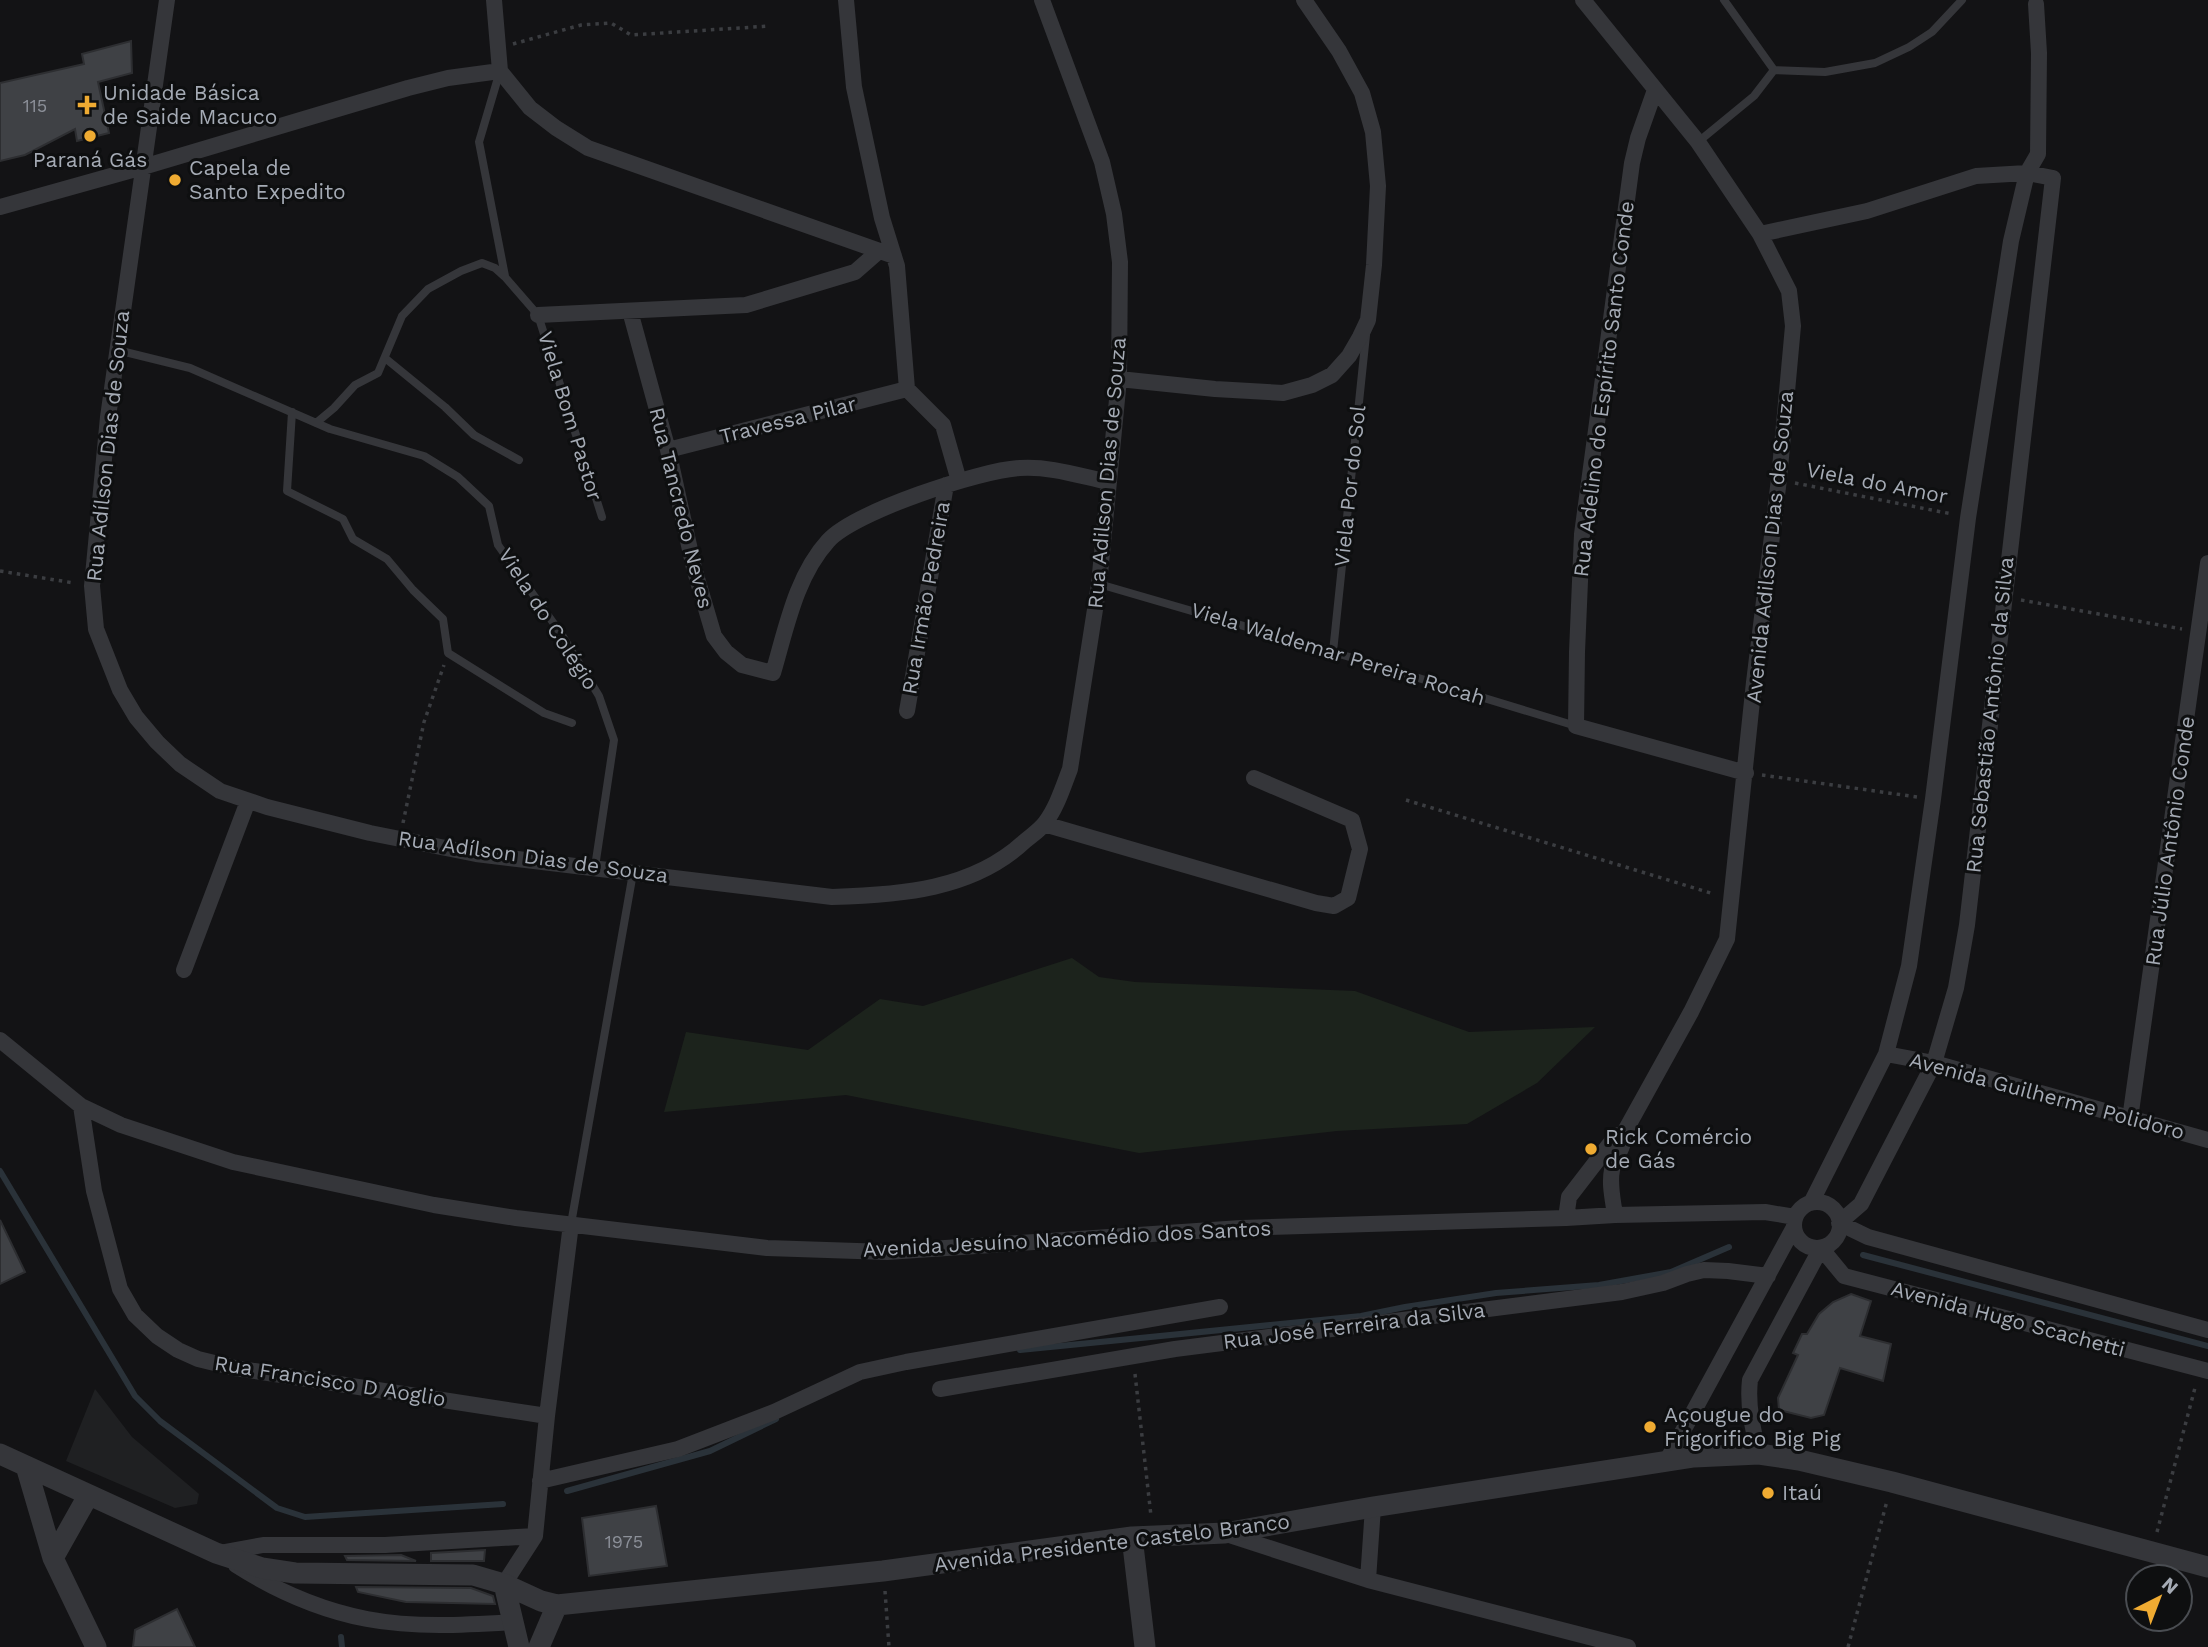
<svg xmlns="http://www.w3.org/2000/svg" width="2208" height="1647" viewBox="0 0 2208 1647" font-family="'Work Sans',sans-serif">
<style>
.built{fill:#1f2022}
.green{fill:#1c231c}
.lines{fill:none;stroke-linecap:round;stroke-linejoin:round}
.stream{stroke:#2a3239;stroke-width:6}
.building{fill:#3f4145;stroke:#2d2e31;stroke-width:2}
.path{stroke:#3b3d41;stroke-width:3.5;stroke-dasharray:3.5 5;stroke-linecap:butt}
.service{stroke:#35363a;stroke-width:8}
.minor{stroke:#35363a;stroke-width:16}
.tertiary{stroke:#35363a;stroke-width:21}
.poi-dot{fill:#efab32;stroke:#0e0f10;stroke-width:2.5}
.labels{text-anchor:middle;stroke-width:6;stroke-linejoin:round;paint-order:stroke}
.number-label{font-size:18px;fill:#8c9099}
.poi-label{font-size:21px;fill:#a5abb5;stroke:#0e0f10;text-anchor:start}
.street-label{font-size:21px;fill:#a5abb5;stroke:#0e0f10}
</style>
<rect width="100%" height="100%" fill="#131315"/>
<path class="built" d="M95 1389 132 1437 199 1494 197 1504 175 1508 66 1461Z"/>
<path class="green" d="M1072 958 1099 977 1135 982 1355 991 1469 1032 1595 1027 1537 1083 1467 1124 1337 1131 1139 1153 846 1095 664 1112 686 1032 808 1050 880 999 923 1006Z"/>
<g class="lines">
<path class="stream" d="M0 1171 135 1396 160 1421 277 1508 305 1517 503 1504
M1863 1255 2208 1346
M1020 1350 1361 1316 1405 1307 1496 1293 1599 1285 1671 1272 1729 1247
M567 1491 710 1451 776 1419
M341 1637 342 1647"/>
</g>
<path class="building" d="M131 41 132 73 98 82 109 133 77 141 75 129 25 155 0 161V83L84 64 82 54Z
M0 1220 25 1272 0 1284Z
M1851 1294 1871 1301 1860 1336 1891 1344 1883 1381 1840 1368 1824 1415 1811 1418 1779 1410 1778 1398 1798 1355 1793 1353 1802 1334H1807L1819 1314 1833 1302Z
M656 1506 667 1566 589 1576 582 1518Z
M485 1550 484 1561H431V1553Z
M401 1555 416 1561 347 1560 345 1556Z
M356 1587 471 1588 493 1596 495 1604 406 1602 358 1592Z
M177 1609 195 1647H133L135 1630Z"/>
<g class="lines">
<path class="path" d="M513 44 581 25 611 23 631 35 770 26
M1795 483 1952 514
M0 571 74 583
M2021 600 2182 629
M1762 775 1917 797
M1406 800 1714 894
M403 823 424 722 444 665
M1135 1374 1151 1516
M2157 1532 2196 1384
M885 1591 889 1647
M1848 1647 1887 1501"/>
<path class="service" d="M1724 0 1774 70 1825 72 1875 63 1909 47 1932 32 1962 0
M500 71 479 142 505 276
M1698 142 1754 96 1774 70
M117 350 190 368 330 429 424 456 458 477 489 506 498 545 562 635 599 696 614 740 595 867
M385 358 445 407 474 435 519 460
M292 412 287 491 343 519 353 539 387 559 413 590 443 619 448 653 544 713 572 723
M316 423 334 408 355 385 378 373 402 316 428 289 461 271 482 263 495 268 505 277 538 315 602 517
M1099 584 1333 652 1576 726
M1333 652 1366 335
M571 1224 633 873"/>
<path class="minor" d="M167 0 108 417 92 586 96 629 120 690 136 717 157 742 180 764 220 791 267 807 370 833 476 854 832 897C900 895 973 890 1025 841 1032 835 1040 830 1045 823 1057 807 1063 787 1070 769L1099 584 1119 379 1120 262 1114 214 1102 162 1042 0
M494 0 500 71
M846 0 854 87 882 218 897 266 907 389 943 425 959 481
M500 71 530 108 556 128 588 148 894 256
M1655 90 1638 138 1632 163 1582 534 1577 652 1576 726 1746 773
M2053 178 1967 925 1956 988 1934 1063 1861 1204 1839 1223 1868 1237 2208 1330
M0 207 143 167 408 88 448 78 500 71
M1760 234 1867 211 1976 176 2027 173 2053 178
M630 311 668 450 694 568 714 636 726 652 742 665 773 673C786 629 796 576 828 541 854 512 980 470 1020 468 1050 466 1080 476 1109 482
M538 315 746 305 855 272 879 251
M1119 379 1215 389 1283 393 1312 385 1332 375 1349 356 1360 337 1368 320 1374 265 1378 186 1373 132 1362 93 1339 51 1304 0
M668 450 907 389
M907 711 946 485
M1044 824 1316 903 1334 906 1348 898 1360 849 1352 820 1254 778
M184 970 248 801
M0 1040 81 1106 121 1125 233 1162 434 1205 516 1218 767 1248 887 1252 1241 1228 1566 1218 1615 1215 1765 1212 1795 1217
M1886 1054 1934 1063 2208 1140
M81 1106 94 1191 120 1289 135 1315 157 1336 178 1350 198 1359 235 1368 547 1416
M2130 1119 2208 563
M1794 1225a23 23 0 1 1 46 0a23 23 0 1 1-46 0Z
M1811 1203 1886 1054 1909 966 1933 799 1968 518 2011 241 2027 173 2038 154 2039 53 2036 4
M1615 1215C1613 1200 1609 1184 1612 1170 1615 1156 1625 1148 1624 1133
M1566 1218 1569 1197 1616 1136 1624 1133 1691 1012 1727 939 1754 682 1779 479 1793 326 1789 291 1760 234 1698 142 1583 0
M940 1389 1175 1349 1622 1292 1663 1283 1687 1274 1704 1270 1728 1271 1768 1276
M1759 1454C1753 1430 1747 1405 1750 1380L1821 1248 1844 1276 2208 1371
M1666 1462 1794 1227
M540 1481 678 1449 774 1412 860 1372 906 1362 1220 1307
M1226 1534 1368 1580 1628 1647
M219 1553 263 1545H385L535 1536
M236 1565C275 1590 321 1610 367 1619 414 1628 465 1625 513 1622
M1368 1580 1373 1507
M504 1584 535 1536 547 1416 571 1224"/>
<path class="tertiary" d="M0 1454 216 1553 262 1568 295 1573 473 1575 504 1584 541 1601 557 1605 883 1571 1132 1537 1225 1533 1373 1507 1694 1457 1759 1454 1799 1460 1892 1482 2208 1567
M26 1466 53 1558 96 1647
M1132 1537 1145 1647
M53 1558 88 1496
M504 1584 519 1647
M539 1647 557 1605"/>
</g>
<g class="poi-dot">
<path d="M83.5 94.5h7v7h7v7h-7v7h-7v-7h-7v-7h7z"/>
<circle cx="90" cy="136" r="7"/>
<circle cx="175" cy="180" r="7"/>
<circle cx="1591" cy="1149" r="7"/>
<circle cx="1650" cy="1427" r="7"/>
<circle cx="1768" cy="1493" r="7"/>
</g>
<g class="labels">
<g class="number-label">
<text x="35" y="112">115</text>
<text x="624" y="1548">1975</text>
</g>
<g class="poi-label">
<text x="103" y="100">Unidade Básica<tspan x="103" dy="24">de Saide Macuco</tspan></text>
<text x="90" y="167" text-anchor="middle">Paraná Gás</text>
<text x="189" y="175">Capela de<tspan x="189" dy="24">Santo Expedito</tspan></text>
<text x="1605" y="1144">Rick Comércio<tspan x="1605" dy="24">de Gás</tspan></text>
<text x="1664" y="1422">Açougue do<tspan x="1664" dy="24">Frigorifico Big Pig</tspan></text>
<text x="1782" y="1500">Itaú</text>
</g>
<g class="street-label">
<text transform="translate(1604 389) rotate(-83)" y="7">Rua Adelino do Espírito Santo Conde</text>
<text transform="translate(570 416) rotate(73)" y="7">Viela Bom Pastor</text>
<text transform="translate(788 420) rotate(-14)" y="7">Travessa Pilar</text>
<text transform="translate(108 446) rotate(-84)" y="7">Rua Adílson Dias de Souza</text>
<text transform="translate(1107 473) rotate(-85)" y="7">Rua Adilson Dias de Souza</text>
<text transform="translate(1877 483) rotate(11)" y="7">Viela do Amor</text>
<text transform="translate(1350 486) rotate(-84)" y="7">Viela Por do Sol</text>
<text transform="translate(681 508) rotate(76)" y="7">Rua Tancredo Neves</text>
<text transform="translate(1770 547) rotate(-84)" y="7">Avenida Adilson Dias de Souza</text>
<text transform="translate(926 598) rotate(-80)" y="7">Rua Irmão Pedreira</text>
<text transform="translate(548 619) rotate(57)" y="7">Viela do Colégio</text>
<text transform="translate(1338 654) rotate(17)" y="7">Viela Waldemar Pereira Rocah</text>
<text transform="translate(1990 715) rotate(-84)" y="7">Rua Sebastião Antônio da Silva</text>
<text transform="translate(2170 841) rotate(-82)" y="7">Rua Júlio Antônio Conde</text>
<text transform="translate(533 857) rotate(8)" y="7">Rua Adílson Dias de Souza</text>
<text transform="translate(2047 1096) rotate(15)" y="7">Avenida Guilherme Polidoro</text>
<text transform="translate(1067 1239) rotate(-3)" y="7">Avenida Jesuíno Nacomédio dos Santos</text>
<text transform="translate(2008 1319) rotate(15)" y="7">Avenida Hugo Scachetti</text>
<text transform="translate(1354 1326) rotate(-7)" y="7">Rua José Ferreira da Silva</text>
<text transform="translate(330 1381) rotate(9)" y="7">Rua Francisco D Aoglio</text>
<text transform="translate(1112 1543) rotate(-7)" y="7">Avenida Presidente Castelo Branco</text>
</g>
</g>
<g transform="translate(2159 1598) rotate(42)"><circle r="33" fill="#0e0f10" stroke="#4a4d52" stroke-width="2"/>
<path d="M0-5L12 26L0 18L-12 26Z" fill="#efab32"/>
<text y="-10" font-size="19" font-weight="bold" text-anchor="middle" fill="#a5abb5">N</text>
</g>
</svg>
